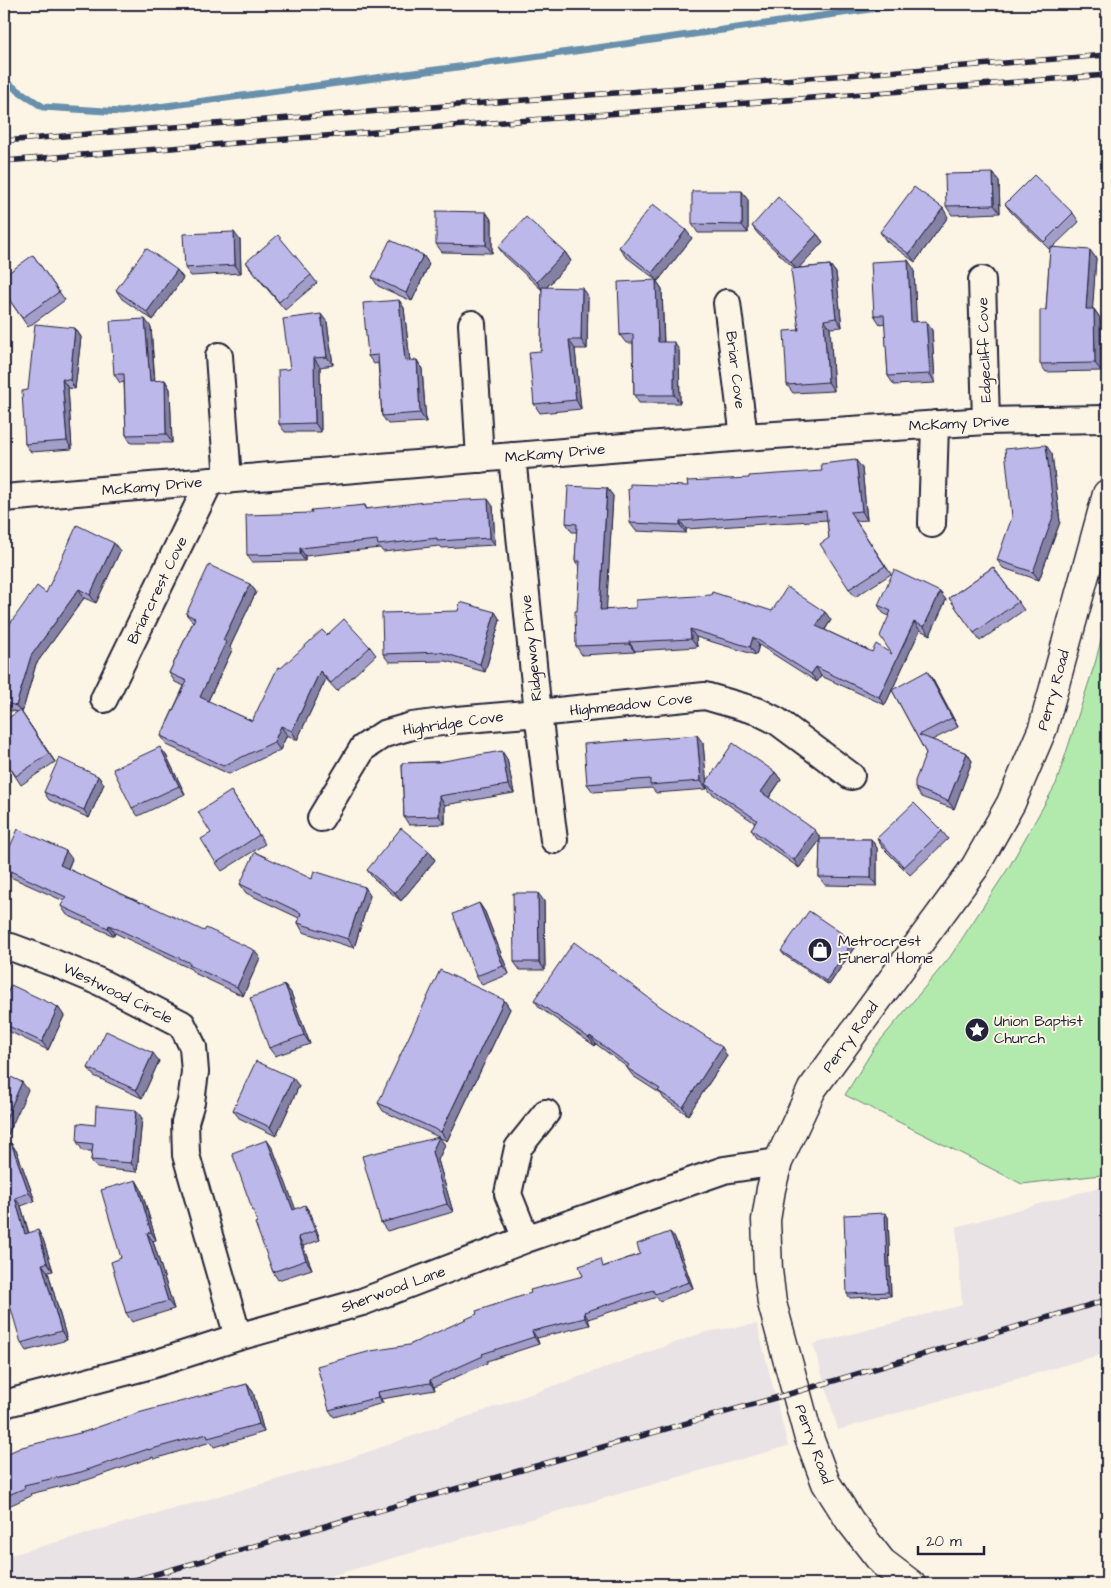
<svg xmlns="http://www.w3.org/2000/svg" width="1111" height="1588" viewBox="0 0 1111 1588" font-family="'Architects Daughter',sans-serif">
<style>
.built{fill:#e9e3e6}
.green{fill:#b2eaae;stroke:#6a8674}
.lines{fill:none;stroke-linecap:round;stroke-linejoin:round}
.stream{stroke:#6790ac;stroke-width:7}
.minor-casing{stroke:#22223b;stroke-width:30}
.tertiary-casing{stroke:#22223b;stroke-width:31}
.minor{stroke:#fcf5e5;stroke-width:26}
.tertiary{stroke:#fcf5e5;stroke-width:28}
.rail-casing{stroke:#22223b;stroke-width:5.5}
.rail{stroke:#fcf5e5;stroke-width:4;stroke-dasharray:11;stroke-linecap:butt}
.wall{fill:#a39ec9;stroke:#22223b}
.shaded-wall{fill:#8481a4;stroke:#22223b}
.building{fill:#bdb8ea;stroke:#22223b}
.labels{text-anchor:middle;stroke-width:4;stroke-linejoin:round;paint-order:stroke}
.street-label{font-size:15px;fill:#22223b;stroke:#fcf5e5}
.poi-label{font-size:15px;fill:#22223b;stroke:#fcf5e5;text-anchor:start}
</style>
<rect width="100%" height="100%" fill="#fcf5e5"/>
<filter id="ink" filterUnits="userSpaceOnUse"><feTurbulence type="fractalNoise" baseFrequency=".02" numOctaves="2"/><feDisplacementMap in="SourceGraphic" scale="10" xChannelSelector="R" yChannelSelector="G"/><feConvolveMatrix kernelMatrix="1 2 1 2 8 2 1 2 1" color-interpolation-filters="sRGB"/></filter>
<g filter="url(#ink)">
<path class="built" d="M1107 1185V1353L838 1430 813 1344 962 1305 956 1227Z
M757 1324 788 1446 302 1584H4V1557L342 1461 705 1332Z"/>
<path class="green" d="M1107 615V1172L1101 1175 1022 1184 845 1095 874 1048 950 957 1009 867 1056 784 1096 660Z"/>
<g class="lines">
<path class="stream" d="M4 81 43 107 121 112 526 58 906 4"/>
<defs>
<path id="minor" d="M982 280 986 421
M727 303 744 437
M472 324 480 459
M219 356 228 480
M512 456 538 713 554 840
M4 498 744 437 986 421 1107 419
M932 524 935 424
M104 699 210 481
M321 818 363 748 384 734 412 726 457 720 538 713 705 696 757 711 777 721 851 776
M4 950 11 947 54 963 100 982 182 1024 193 1047 195 1072 191 1102 185 1122 186 1155 238 1337
M526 1239 508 1194 518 1148 546 1113
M4 1404 148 1366 238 1337 362 1302 526 1239 724 1170 778 1162"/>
<path id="tertiary" d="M911 1584 882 1562 850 1521 826 1483 808 1435 772 1303 768 1270 766 1220 771 1189 778 1162 812 1089 975 867 1011 803 1043 728 1107 494"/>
</defs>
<use href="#minor" class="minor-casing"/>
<use href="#tertiary" class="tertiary-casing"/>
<use href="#minor" class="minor"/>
<use href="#tertiary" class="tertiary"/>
<defs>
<path id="rail" d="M4 141 148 129 1107 55
M4 161 1107 75
M121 1584 796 1392 1107 1300"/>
</defs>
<use href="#rail" class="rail-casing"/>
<use href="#rail" class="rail"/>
</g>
<path class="wall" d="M993 173 999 181 1000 213 952 215 946 206Z
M748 200V233H698L692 224Z
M1005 204 1073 213 1079 222 1053 247 1096 258 1092 309H1094L1100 318 1101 371 1046 372 1040 364 1046 310 1050 250 1011 212Z
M486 212 492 221V253L442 252 436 244Z
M948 217 915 262 886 241 880 232Z
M752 226 817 234 823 242 798 268 830 265 836 273 842 327 830 328 834 391 793 393 787 385 799 330 795 269 758 234Z
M692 238 658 281 625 256 619 247Z
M240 240 241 273 191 276 185 268Z
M498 247 565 252 571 261 546 288 588 297 587 349H575L581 409 540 413 534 404 541 351 542 290 504 255Z
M33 255 65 300 28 327 4 292Z
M423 255 429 264 412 301 378 286 372 277Z
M246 262 311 275 317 283 285 310 252 271Z
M914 269 916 322 932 330 935 383 894 385 888 376 885 323 880 324 874 315Z
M177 270 183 278 153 320 122 299 116 290Z
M656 280 662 289 664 342 679 350 680 403H639L634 395 633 343H626L620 335Z
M399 300 404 308 410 361 417 360 422 369 426 422 388 424 382 416 378 363 374 364 368 356Z
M327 322 333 365 320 367 321 432H285L279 424 290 369Z
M151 327 155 381 165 380 170 389 172 443H131L126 435 124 382 120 383 114 374Z
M75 328 81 337 75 389 68 388 72 449 31 452 25 444 28 390Z
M1052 454 1060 522 1039 580 1003 568 997 560Z
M862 468 867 520 856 521 891 574 855 597 849 589 829 538 827 520 686 529V533L636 531 630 523 688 486Z
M607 488 613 496 606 610 825 612 831 620 825 630 872 652 892 654 889 616 883 613 878 605 940 592 946 600 930 635 920 630 885 705 821 676 817 682 759 645 756 655 696 637 697 647 635 651V652L582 655 576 646 580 568 575 561 577 532H572L566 523Z
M365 505 367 509 493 506 495 545 442 548 440 546 383 552 380 548 305 556V561L252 562 247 555 312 513Z
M120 551 96 603 84 598 36 664 22 713 55 762 21 785 4 759 17 712 4 709V632L46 593Z
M993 567 1024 610 980 641 949 598Z
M250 584 256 592 230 647 232 650 208 701 252 721 281 668 327 635 370 647 376 655 337 691 326 679 297 740 287 735 280 750 229 774 167 745 161 736 184 686 175 682 169 673 193 622 186 614Z
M458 611 495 612 500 620 485 672 446 661 389 662 383 654Z
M933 680 958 727 932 740 967 753 972 761 954 809 921 797 915 788 926 753 892 690Z
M703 743 706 781 775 772 781 780 769 798 821 839H871L877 848V886L825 885 819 877 820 840 799 868 756 837 751 829 755 823 710 792 707 787V789L656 793 652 788 593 792 587 784Z
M166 755 185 794 138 816 132 808Z
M507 759 514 793 445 805V824L409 825 404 817 402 763Z
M98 776 104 784 89 818 49 800 44 792Z
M231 791 265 844 222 871 216 863 211 833Z
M942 831 948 839 910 875 882 847 877 838Z
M429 851 435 860 401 901 373 878 367 870Z
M72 859 68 869 260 958 243 996 194 973 191 969 115 933 114 936 67 915 61 906 64 901 6 875 4 871V860Z
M312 879 365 887 370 896 354 948 303 932 298 923 299 918 246 893 240 884Z
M544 901 545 970H520L514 962Z
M479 903 485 912 509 974 482 985 476 976Z
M853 941 856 945 829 985 784 955 781 951Z
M285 985 291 993 310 1044 275 1056 269 1048Z
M4 1000 58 1007 64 1016 48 1050 4 1029Z
M504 1000 510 1009 447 1141 383 1111 378 1103Z
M534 1000 727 1056 688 1115 664 1099 661 1094 633 1076 627 1068V1067L596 1044 595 1046 540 1008Z
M159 1061 142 1098 94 1076 88 1068Z
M299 1086 276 1136 239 1118 233 1110Z
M142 1118 137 1172 97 1168 91 1160 92 1151H83L77 1142 95 1125Z
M439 1137 445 1145 438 1160 453 1212 387 1231 381 1223Z
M11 1143 17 1152 35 1201 21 1206 29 1233 43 1239 53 1271 48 1272 67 1340 26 1351 21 1343Z
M273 1149 295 1209 311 1214 320 1240 303 1246 312 1269 278 1280 273 1272 257 1222Z
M136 1180 141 1189 156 1240 153 1241 174 1309 132 1322 126 1313 121 1258Z
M885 1213 888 1217 891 1296 850 1298 847 1294Z
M675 1238 693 1288 660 1301 657 1297 588 1319 590 1325 537 1338 539 1344 487 1361V1363L434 1387 435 1390 381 1399 383 1403 334 1417 329 1410 409 1345 583 1276 605 1266 640 1254Z
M247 1384 253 1392 264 1432 214 1447 211 1442 154 1459 153 1457 87 1480 30 1494 31 1496 4 1508V1455L84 1432Z"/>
<path class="shaded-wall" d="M993 173 999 181 1000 213 994 205Z
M742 191 748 200V233L742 225Z
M943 208 948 217 915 262 909 254Z
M486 212 492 221V253L486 245Z
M686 230 692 238 658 281 652 273Z
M234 232 240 240 241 273 235 265Z
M817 234 823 242 797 270 791 262Z
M1090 250 1096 258 1092 318 1086 309Z
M565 252 571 261 543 291 537 282Z
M423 255 429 264 412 301 406 293Z
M908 260 914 269 917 331 911 322Z
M830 265 836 273 842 327 836 318Z
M177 270 183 278 153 320 147 312Z
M656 280 662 289 664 351 658 342Z
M582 288 588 297 587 349 581 340Z
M399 300 404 308 411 370 405 361Z
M1094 309 1100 318 1101 371 1095 363Z
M321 314 327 322 333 365 327 357Z
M145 319 151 327 155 389 150 381Z
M824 320 830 328 834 391 828 382Z
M926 321 932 330 935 383 930 374Z
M75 328 81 337 75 389 70 380Z
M569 340 575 349 581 409 576 400Z
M674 342 679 350 680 403 674 395Z
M314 358 320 367 321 432 315 423Z
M417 360 422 369 426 422 420 413Z
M62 379 68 388 72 449 67 441Z
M165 380 170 389 172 443 166 434Z
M1046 445 1052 454 1060 522 1039 580 1033 572Z
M856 460 862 468 867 520 862 511Z
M607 488 613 496 606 618 600 610Z
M488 499 493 506 495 545 490 538Z
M680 521 686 529V533L680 525Z
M114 543 120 551 96 603 90 595Z
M300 548 305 556V561L300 554Z
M250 584 256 592 230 647 232 650 206 705 200 697 223 640Z
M79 589 84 598 36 664 22 713 55 762 22 713V714L16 706 31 656Z
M940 592 946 600 930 635 924 627Z
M495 612 500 620 485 672 480 664Z
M825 612 831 620 822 634 816 626Z
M914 622 920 630 885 705 879 697Z
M690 629 696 637 697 647 691 639Z
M753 637 759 645 756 655 750 647Z
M629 642 635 651V652L629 644Z
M816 667 821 676 817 682 811 674Z
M320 671 326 679 297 740 292 731Z
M927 671 933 680 958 727 952 718Z
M281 726 287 735 280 750 274 742Z
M697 735 703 743 707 785 705 784 707 787V789L701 781Z
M160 747 166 755 185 794 179 786Z
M502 751 507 759 514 793 508 785Z
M967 753 972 761 954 809 948 801Z
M775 772 781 780 767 800 761 792Z
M98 776 104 784 89 818 84 810Z
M439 796 445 805V824L439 816Z
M815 830 821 839 799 868 794 860Z
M871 839 877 848V886L871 878Z
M66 851 72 859 66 873 60 865Z
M429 851 435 860 401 901 395 893Z
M365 887 370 896 354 948 348 939Z
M538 893 544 901 545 970 539 962Z
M479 903 485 912 509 974 503 966Z
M109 925 115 933 114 936 108 928Z
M853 941 856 945 829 985 826 981Z
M254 950 260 958 243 996 237 987Z
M285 985 291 993 310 1044 304 1035Z
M504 1000 510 1009 447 1141 441 1132Z
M58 1007 64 1016 48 1050 42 1042Z
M590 1036 596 1044 595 1046 589 1038Z
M722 1047 727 1056 688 1115 683 1107Z
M153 1053 159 1061 142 1098 136 1090Z
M293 1078 299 1086 276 1136 270 1127Z
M22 1082 28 1090 6 1139 4 1135V1123Z
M136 1110 142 1118 137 1172 131 1163Z
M439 1137 445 1145 438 1160 453 1212 447 1204 432 1152Z
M267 1140 273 1149 299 1218 293 1210Z
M11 1143 17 1152 35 1201 29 1193Z
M136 1180 141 1189 156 1240 151 1232Z
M15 1198 21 1206 31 1242 25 1234Z
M305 1205 311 1214 320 1240 315 1231Z
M885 1213 888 1217 891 1296 888 1292Z
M38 1230 43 1239 53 1271 47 1263Z
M670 1232 675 1238 693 1288 689 1282Z
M147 1233 153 1241 174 1309 168 1301Z
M298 1237 303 1246 312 1269 306 1260Z
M42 1264 48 1272 67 1340 61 1331Z
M584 1312 588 1319 590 1325 585 1318Z
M532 1331 537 1338 539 1344 534 1337Z
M430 1380 434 1387 435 1390 430 1383Z
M247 1384 253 1392 264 1432 259 1424Z
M377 1392 381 1399 383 1403 378 1397Z"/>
<path class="building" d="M993 173 994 205 946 206 945 174Z
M1034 175 1073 213 1044 242 1005 204Z
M914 187 943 208 909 254 880 232Z
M692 191H742V225L692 224Z
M778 197 817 234 791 262 752 226Z
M653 204 686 230 652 273 619 247Z
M436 211 486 212V245L436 244Z
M526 217 565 252 537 282 498 247Z
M234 232 235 265 185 268 183 234Z
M278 235 311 275 279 302 246 262Z
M390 240 423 255 406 293 372 277Z
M1050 247 1090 250 1086 309H1094L1095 363 1040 364V310H1046Z
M146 248 177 270 147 312 116 290Z
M33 255 59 292 22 318 4 292V276Z
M908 260 911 322 926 321 930 374 888 376 884 315H874L871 262Z
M830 265 836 318 824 320 828 382 787 385 784 331 799 330 791 269Z
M656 280 658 342H674V395H634L633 334 620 335 618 282Z
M542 287 582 288 581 340H569L576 400 534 404 529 352 541 351Z
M399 300 405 361 417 360 420 413 382 416 378 355 368 356 363 303Z
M321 314 327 357 314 358 315 423 279 424 278 370 290 369 283 319Z
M145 319 150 381 165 380 166 434 126 435 124 374H114L110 321Z
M35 324 75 328 70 380 62 379 67 441 25 444 22 391 28 390Z
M1046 445 1054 514 1033 572 997 560 1012 517 1005 449Z
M856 460 862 511 850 512 885 566 849 589 820 544 829 538 826 511 680 521V525L630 523 628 489H630V484L688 486 687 481 749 478V476L822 471 821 464Z
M568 486 607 488 600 610 636 608V600L711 595 712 592 772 611 787 587 825 612 816 626 872 652 876 644 892 654 880 636 891 611 878 605 894 570 940 592 924 627 914 622 879 697 816 667 811 674 753 637 750 647 690 629 691 639 629 642V644L576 646 575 611H577L580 561H575L577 524 566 523Z
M488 499 490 538 437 541V538L378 545 377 540 300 548V554L247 555 246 515 312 513 311 510 365 505V509L425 502Z
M77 525 114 543 90 595 79 589 31 656 16 706 4 702V632L37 586 46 593Z
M209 565 250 584 223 640 226 642 200 697 252 721 278 667 281 668 322 630 327 635 344 619 370 647 331 683 320 671 292 731 281 726 274 742 223 766 161 736 187 681 169 673 195 618 186 614Z
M993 567 1018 602 974 633 949 598Z
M460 602 495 612 480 664 440 652 383 654 382 613 458 611Z
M927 671 952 718 919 735 967 753 948 801 915 788V781L926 753 892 690Z
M20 710 49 754 16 776 4 759V721Z
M697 735 701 781 650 785V779L587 784 584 744Z
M733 743 775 772 761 792 815 830 794 860 751 829 757 820 705 784Z
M160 747 179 786 132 808 113 769Z
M502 751 508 785 439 796V816L404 817 402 763 438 762Z
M59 758 98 776 84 810 44 792Z
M231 791 259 835 216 863 201 839 211 833 198 812Z
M914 803 942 831 904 867 877 838Z
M401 828 429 851 395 893 367 870Z
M18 829 66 851 60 865 141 903 142 902 204 931 206 928 254 950 237 987 189 965 190 963 109 925 108 928 61 906 66 897 4 868V860Z
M820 839H871V878L819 877Z
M255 852 312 879 314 871 365 887 348 939 298 923 301 913 240 884Z
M513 893H538L539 962H514Z
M479 903 503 966 476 976 453 914Z
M809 911 853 941 826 981 781 951Z
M574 942 661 1007 722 1047 683 1107 658 1091 660 1089 627 1068 629 1065 590 1036 589 1038 534 1000Z
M440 970 504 1000 441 1132 378 1103Z
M11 985 58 1007 42 1042 4 1024V1000Z
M285 985 304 1035 269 1048 250 998Z
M106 1031 153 1053 136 1090 88 1068Z
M256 1061 293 1078 270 1127 233 1110Z
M4 1074 22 1082 4 1123Z
M96 1106 136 1110 131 1163 91 1160 93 1144 77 1142 78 1123 95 1125Z
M439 1137 432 1152 447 1204 381 1223 362 1156Z
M267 1140 293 1210 305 1205 315 1231 298 1237 306 1260 273 1272 255 1223 257 1222 232 1153Z
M11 1143 29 1193 15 1198 25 1234 38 1230 47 1263 42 1264 61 1331 21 1343 4 1285V1146Z
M136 1180 151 1232 147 1233 168 1301 126 1313 111 1262 121 1258 101 1190Z
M885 1213 888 1292 847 1294 844 1215Z
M670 1232 689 1282 655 1294 653 1290 584 1312 585 1318 532 1331 534 1337 482 1354 483 1356 430 1380V1383L377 1392 378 1397 329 1410 317 1366 371 1351 409 1345 477 1314 476 1311 531 1293 530 1290 583 1276 579 1266 601 1259 603 1267 640 1254 637 1244Z
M247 1384 259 1424 208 1438 207 1434 148 1450V1449L81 1472 24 1485 25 1488 4 1497V1455L22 1447 84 1432 138 1413Z"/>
</g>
<defs>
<symbol id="shop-disc" viewBox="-11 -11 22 22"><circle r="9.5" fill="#22223b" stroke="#fcf5e5"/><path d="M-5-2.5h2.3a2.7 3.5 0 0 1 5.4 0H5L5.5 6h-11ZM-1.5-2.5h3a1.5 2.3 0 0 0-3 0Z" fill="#fff"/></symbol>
<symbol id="sight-disc" viewBox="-11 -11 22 22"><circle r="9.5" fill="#22223b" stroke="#fcf5e5"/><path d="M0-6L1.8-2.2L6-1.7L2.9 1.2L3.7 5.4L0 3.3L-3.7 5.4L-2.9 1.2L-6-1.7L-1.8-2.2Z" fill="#fff"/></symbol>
</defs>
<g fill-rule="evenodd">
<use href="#shop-disc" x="806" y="936" width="28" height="28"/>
<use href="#sight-disc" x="963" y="1016" width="28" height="28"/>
</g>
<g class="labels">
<g class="street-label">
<text transform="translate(984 350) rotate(-92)" y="5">Edgecliff Cove</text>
<text transform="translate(736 370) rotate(83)" y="5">Briar Cove</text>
<text transform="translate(959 423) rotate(-3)" y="5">McKamy Drive</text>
<text transform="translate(555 453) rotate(-5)" y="5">McKamy Drive</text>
<text transform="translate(152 486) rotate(-5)" y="5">McKamy Drive</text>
<text transform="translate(157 590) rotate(-64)" y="5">Briarcrest Cove</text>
<text transform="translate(531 648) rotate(-96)" y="5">Ridgeway Drive</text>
<text transform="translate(1053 690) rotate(-74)" y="5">Perry Road</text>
<text transform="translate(631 704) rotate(-6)" y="5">Highmeadow Cove</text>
<text transform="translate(453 723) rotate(-8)" y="5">Highridge Cove</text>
<text transform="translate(118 993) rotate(26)" y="5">Westwood Circle</text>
<text transform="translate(850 1037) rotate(-54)" y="5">Perry Road</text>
<text transform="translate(393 1289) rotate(-20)" y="5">Sherwood Lane</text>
<text transform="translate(814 1444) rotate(70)" y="5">Perry Road</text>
</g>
<g class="poi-label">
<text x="838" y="946">Metrocrest<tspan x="838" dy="17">Funeral Home</tspan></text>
<text x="994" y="1026">Union Baptist<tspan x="994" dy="17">Church</tspan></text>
</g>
</g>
<rect width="1111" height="1588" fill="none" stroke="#fcf5e5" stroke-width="20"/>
<rect x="10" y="10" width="1091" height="1568" fill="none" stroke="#22223b" stroke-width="2" filter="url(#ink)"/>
<path d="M918 1546v8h66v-8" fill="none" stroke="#22223b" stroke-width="2.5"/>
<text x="926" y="1546" font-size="15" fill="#22223b" stroke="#fcf5e5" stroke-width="4" paint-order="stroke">20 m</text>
</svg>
